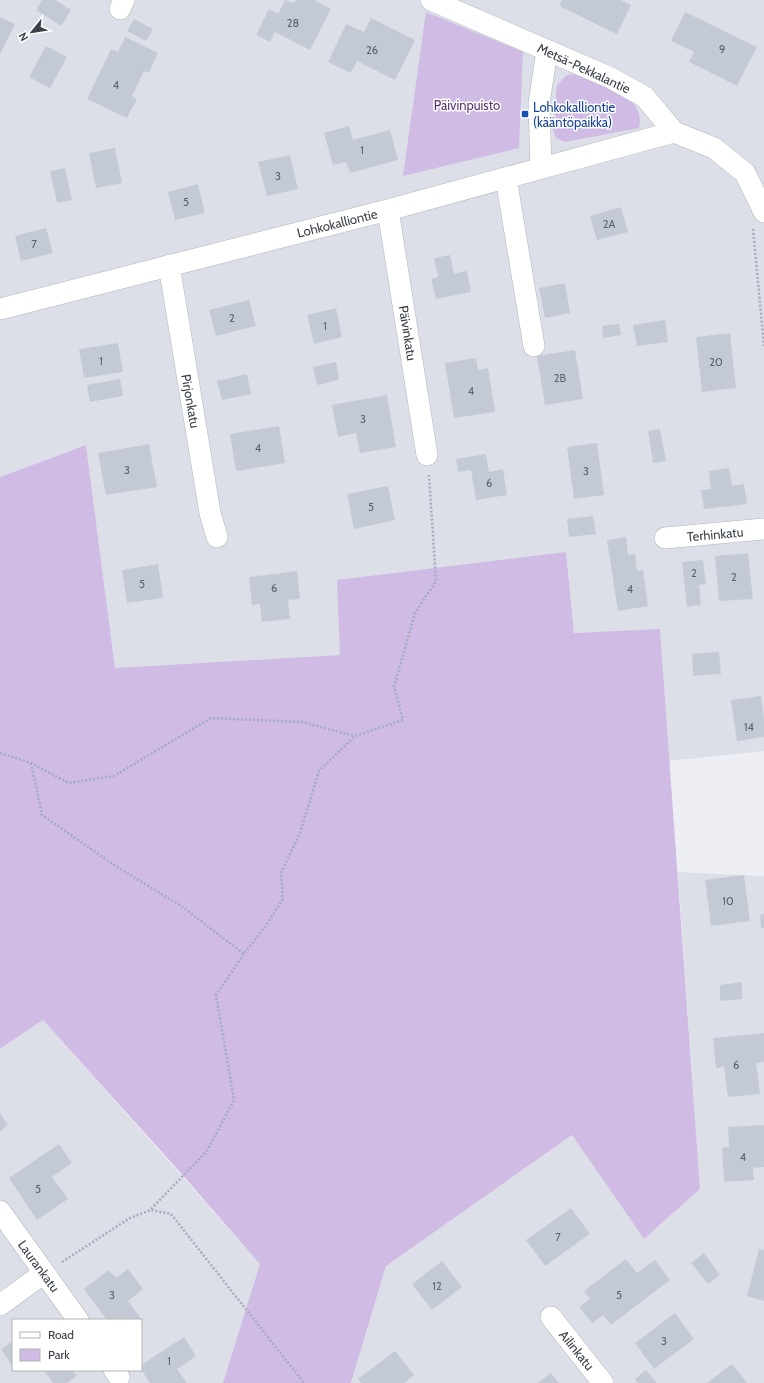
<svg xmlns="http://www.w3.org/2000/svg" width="764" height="1383" viewBox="0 0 764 1383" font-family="Cabin,sans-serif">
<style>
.residential{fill:#dcdfe8;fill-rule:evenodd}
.green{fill:#cfbbe3}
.building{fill:#c4cad5}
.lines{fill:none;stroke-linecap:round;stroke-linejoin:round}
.minor-casing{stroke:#b0b5bf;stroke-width:22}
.path{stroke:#a3acbf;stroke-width:2.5;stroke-dasharray:2 2;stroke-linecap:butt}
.minor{stroke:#fff;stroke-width:21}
.transit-dot{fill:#1a4fb4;stroke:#fff;stroke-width:1.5}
.labels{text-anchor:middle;stroke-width:3;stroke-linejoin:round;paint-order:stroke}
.number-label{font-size:11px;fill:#5d626c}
.street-label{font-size:13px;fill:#3b4049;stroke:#fff}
.park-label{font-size:13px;fill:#5f3474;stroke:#fff}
.transit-label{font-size:13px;fill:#164399;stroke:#fff;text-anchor:start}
</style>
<rect width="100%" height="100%" fill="#edeff5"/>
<path class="residential" d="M0 0H764V751L669 761 660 630 574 633 566 552 340 655 115 668 86 445 0 477Z
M678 872 764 876V1383H351L386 1266 572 1135 644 1239 700 1189Z
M43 1020 260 1264 224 1383H0V1049ZM13 1320H141V1370H13Z"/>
<path class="green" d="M426 12 523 52 519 148 403 176Z
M577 74C601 85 647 94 639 128L565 142 556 138 553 130 557 85 567 75Z
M86 445 115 668 340 655 337 580 566 552 574 633 660 629 700 1189 644 1239 572 1135 386 1266 351 1383H223L260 1264 179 1171 43 1020 0 1049V477Z"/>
<path class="building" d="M42 0H55L71 10 61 26 36 10Z
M285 0 294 3 296 0H314L331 9 310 50 275 32 270 42 256 35 269 9 278 14Z
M562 0H621L631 5 617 34 559 6Z
M685 12 757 47 737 86 689 62 694 52 671 41Z
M0 17 15 24 0 54Z
M371 18 415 40 395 80 357 61 351 73 328 62 346 24 364 32Z
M134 19 153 29 146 41 127 31Z
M125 37 158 53 149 73 144 71 132 96 137 99 127 118 87 99 111 49 118 52Z
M46 46 67 57 50 88 29 77Z
M349 126 353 140 390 130 398 160 350 173 346 162 333 165 324 133Z
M115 148 122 183 96 188 89 153Z
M290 155 298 189 267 196 258 162Z
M65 168 72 200 57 203 50 171Z
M198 184 205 213 175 220 168 192Z
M621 207 628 232 597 240 590 216Z
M46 228 53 253 21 261 15 236Z
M450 255 454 274 467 271 471 292 436 299 431 279 438 277 434 258Z
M565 283 570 313 545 318 539 288Z
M249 300 256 326 216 336 209 310Z
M336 308 342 337 314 344 307 315Z
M665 320 668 342 637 346 633 325Z
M619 324 621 335 603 338 602 326Z
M730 333 736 388 702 392 696 337Z
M118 343 123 372 84 378 79 349Z
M575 350 583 399 545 405 537 356Z
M476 358 478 370 488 368 495 412 454 418 445 363Z
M336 362 339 380 317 385 313 367Z
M247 374 251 394 222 400 217 381Z
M120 379 123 396 90 402 87 385Z
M387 395 396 447 360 453 356 433 338 437 332 405Z
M279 426 285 463 236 471 230 434Z
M660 429 666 461 653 463 648 431Z
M597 443 604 495 574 499 567 447Z
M149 444 157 487 106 495 98 453Z
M486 454 489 472 503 469 507 495 476 500 471 470 458 472 456 459Z
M729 468 732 486 744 484 747 504 704 509 701 490 711 489 709 471Z
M388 486 395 520 354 529 347 494Z
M593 516 596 534 569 537 567 519Z
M626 537 628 555 635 554 637 571 643 570 648 606 618 611 607 540Z
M748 553 753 599 719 601 715 556Z
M703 560 706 584 699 585 701 605 687 607 682 562Z
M158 564 163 598 127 603 122 570Z
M297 571 300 599 288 600 290 619 262 622 260 604 252 605 249 577Z
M719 652 721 674 693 676 692 654Z
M761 696 764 718V737L737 741 731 700Z
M744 875 750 921 711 926 705 880Z
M764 914V928H761L760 915Z
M742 982V999L720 1001V985Z
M764 1033V1062L756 1063 760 1094 728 1097 724 1067 716 1068 713 1038Z
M0 1113 8 1125 0 1131Z
M764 1125V1167L753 1168 754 1180 724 1182 722 1148 729 1147 728 1127Z
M59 1144 72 1163 52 1177 68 1199 37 1220 9 1178Z
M571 1208 590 1234 545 1266 526 1240Z
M759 1249 764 1250V1301L747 1296Z
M704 1253 720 1275 708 1284 691 1263Z
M626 1259 637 1273 655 1260 670 1280 611 1325 603 1315 592 1323 579 1307 590 1299 584 1291Z
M442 1261 462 1287 432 1310 412 1284Z
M128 1269 143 1289 128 1301 142 1320H107L84 1289 109 1270 116 1278Z
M675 1313 694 1339 654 1369 635 1343Z
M184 1337 196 1356 177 1369 187 1383H150L141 1369V1365Z
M13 1341V1367L1 1349Z
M395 1351 414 1375 404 1383H361L358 1379Z
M732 1364 747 1383H707Z
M44 1370H73L77 1376 67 1383H53Z
M646 1370 657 1383H638L635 1379Z
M551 1373 559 1383H537Z"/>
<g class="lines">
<defs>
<path id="minor" d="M431 0 611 78 645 97 674 132 714 148 745 173 764 212
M120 9 124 0
M541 168 539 103 547 51
M506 178 534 346
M388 210 427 455
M169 265 210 513 217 537
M0 309 388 210 674 132
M665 538 764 529
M0 1211 78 1320
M0 1305 44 1273
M551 1317 603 1383
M114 1370 119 1377"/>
</defs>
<use href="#minor" class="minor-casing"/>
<path class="path" d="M753 229 764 346
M0 753 31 763 69 783 114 776 211 718 302 722 355 736
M31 763 42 815 117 867 180 905 244 954 267 924 283 899 281 873 300 833 319 771 355 736 403 720 394 687 415 613 436 581 429 475
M151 1209 207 1151 234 1100 216 995 244 954
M62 1262 130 1218 151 1210 171 1214 304 1383"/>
<use href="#minor" class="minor"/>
</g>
<rect class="transit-dot" x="521" y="110" width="8" height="8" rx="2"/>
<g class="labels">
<g class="number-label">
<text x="293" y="27">28</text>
<text x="722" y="53">9</text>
<text x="372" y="54">26</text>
<text x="116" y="89">4</text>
<text x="362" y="154">1</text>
<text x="278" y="180">3</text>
<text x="186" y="206">5</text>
<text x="609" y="228">2A</text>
<text x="34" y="248">7</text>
<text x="232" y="322">2</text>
<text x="325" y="330">1</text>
<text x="101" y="365">1</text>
<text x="716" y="366">20</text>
<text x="560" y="382">2B</text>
<text x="471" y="395">4</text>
<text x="363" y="423">3</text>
<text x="258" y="452">4</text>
<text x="127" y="474">3</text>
<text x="586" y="475">3</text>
<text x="489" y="487">6</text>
<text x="371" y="511">5</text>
<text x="694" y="577">2</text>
<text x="734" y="581">2</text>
<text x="142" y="588">5</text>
<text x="274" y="592">6</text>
<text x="630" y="593">4</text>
<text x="749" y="731">14</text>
<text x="728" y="905">10</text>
<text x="736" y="1069">6</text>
<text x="743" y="1161">4</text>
<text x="38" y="1193">5</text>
<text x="558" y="1241">7</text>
<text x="437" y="1290">12</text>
<text x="112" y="1299">3</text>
<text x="619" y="1299">5</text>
<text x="664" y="1345">3</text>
<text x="169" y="1365">1</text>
</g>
<g class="street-label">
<text transform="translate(584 68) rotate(25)" y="5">Metsä-Pekkalantie</text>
<text transform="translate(337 223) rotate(-14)" y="5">Lohkokalliontie</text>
<text transform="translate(408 333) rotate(81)" y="5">Päivinkatu</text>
<text transform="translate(191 401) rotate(80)" y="5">Pirjonkatu</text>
<text transform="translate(715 534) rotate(-5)" y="5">Terhinkatu</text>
<text transform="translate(39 1266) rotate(54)" y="5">Laurankatu</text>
<text transform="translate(577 1350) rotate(51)" y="5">Ailinkatu</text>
</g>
<g class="park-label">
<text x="467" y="110">Päivinpuisto</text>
</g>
<g class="transit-label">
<text x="533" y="112">Lohkokalliontie<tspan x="533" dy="15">(kääntöpaikka)</tspan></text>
</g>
</g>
<rect x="12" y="1319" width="130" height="52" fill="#ffffff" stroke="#b1b3b6"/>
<rect x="20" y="1332" width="20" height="6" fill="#ffffff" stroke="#b1b3b6"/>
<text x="48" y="1339" font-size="12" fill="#3b4049">Road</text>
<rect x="20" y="1349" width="20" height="12" fill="#cfbbe3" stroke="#b1b3b6"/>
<text x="48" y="1359" font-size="12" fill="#3b4049">Park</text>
<g transform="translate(32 32) rotate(240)" stroke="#ffffff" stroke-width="3" paint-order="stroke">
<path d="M0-3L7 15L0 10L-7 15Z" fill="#3b4049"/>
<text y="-6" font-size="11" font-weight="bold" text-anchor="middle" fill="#3b4049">N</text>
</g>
</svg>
